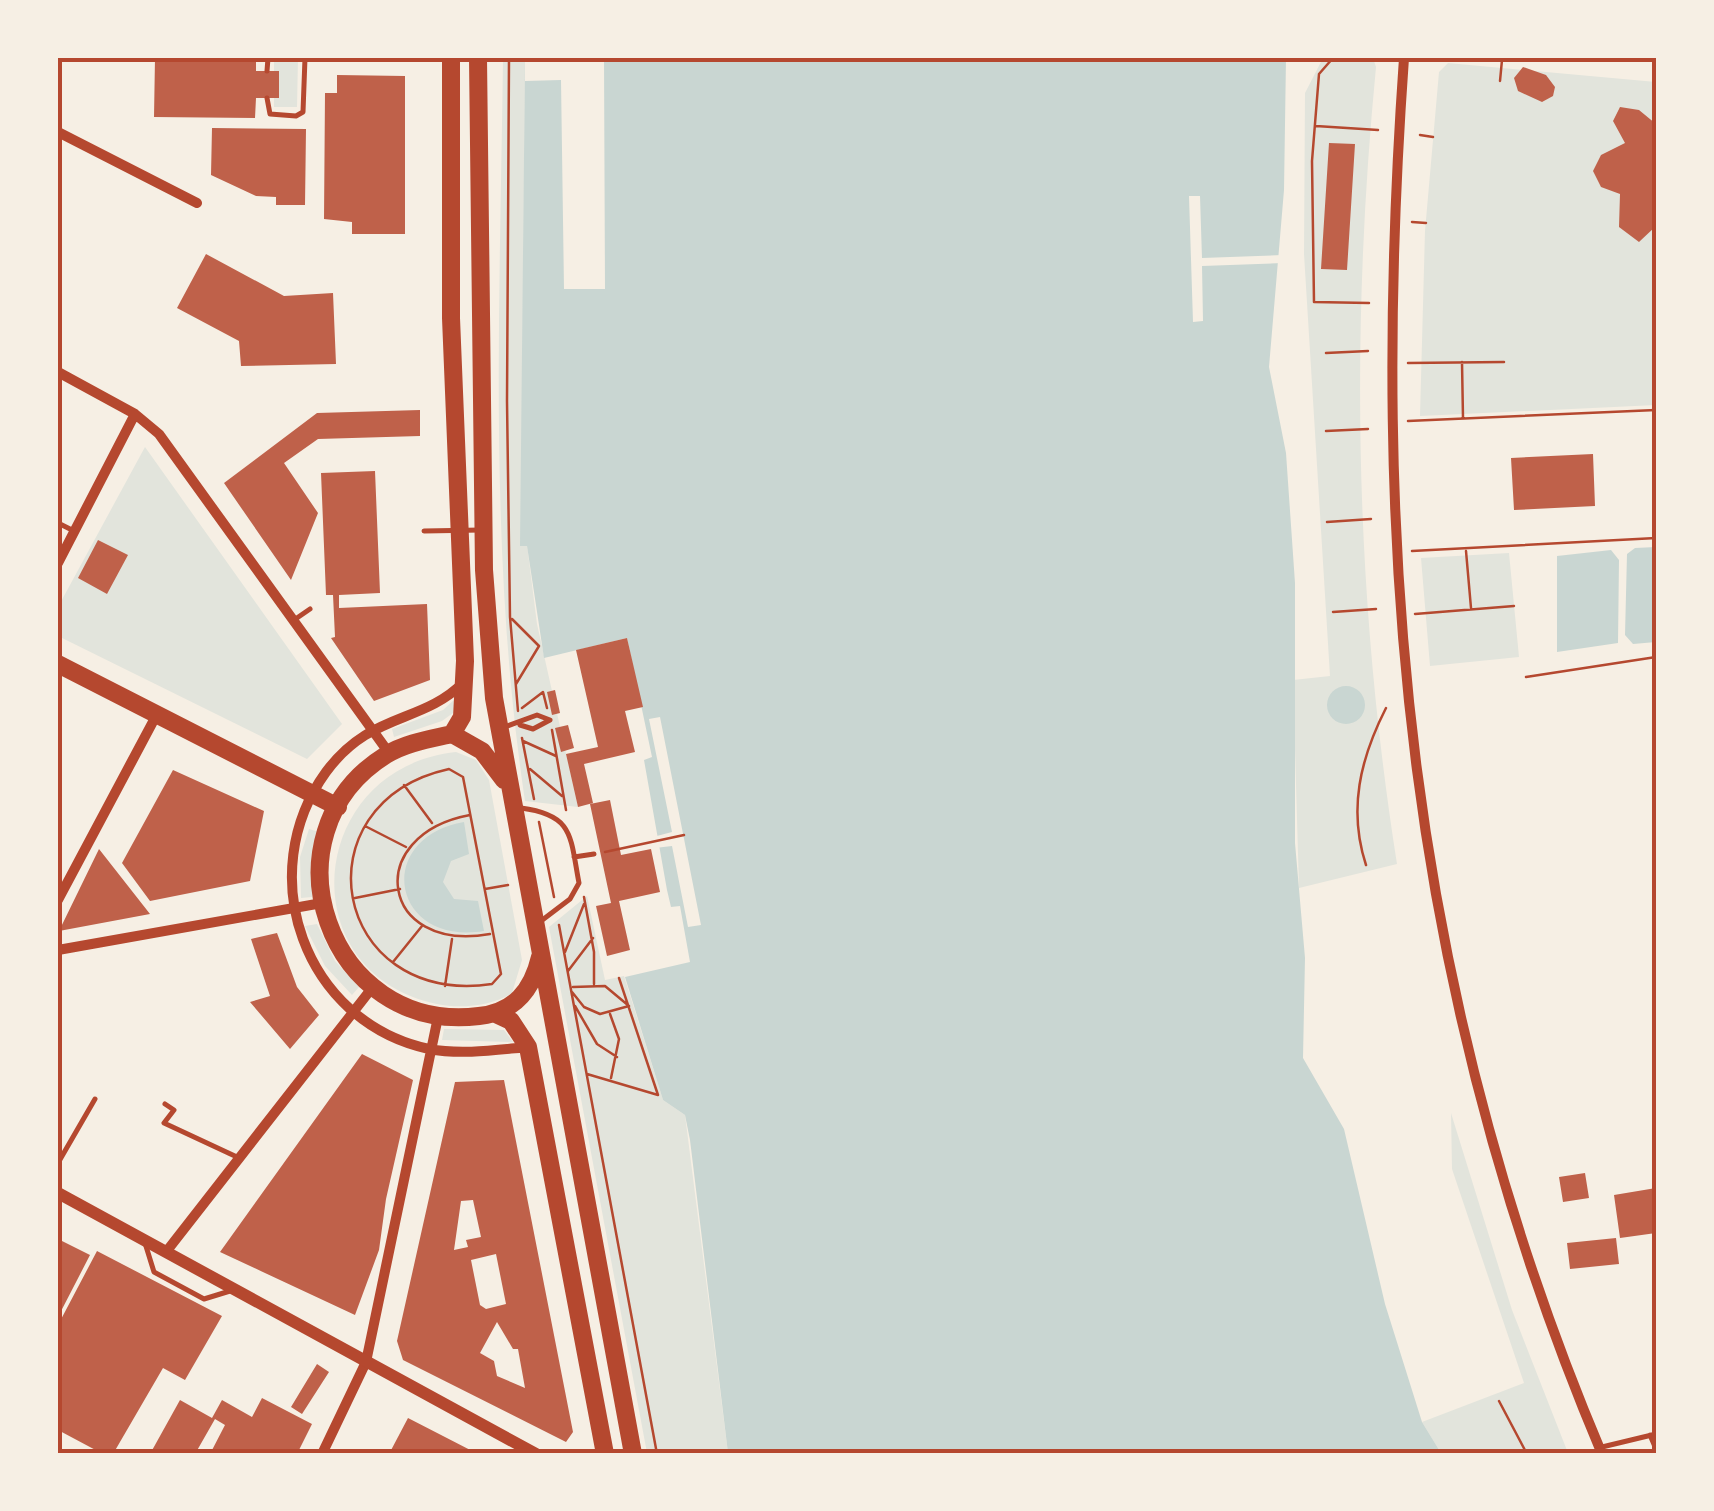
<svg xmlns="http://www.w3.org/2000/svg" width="1714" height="1511" viewBox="0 0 1714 1511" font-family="Literata,serif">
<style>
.green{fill:#e2e4dc}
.water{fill:#c9d6d2}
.pier{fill:#f6efe4}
.building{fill:#bf614a;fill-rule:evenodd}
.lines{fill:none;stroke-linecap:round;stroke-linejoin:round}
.path{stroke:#b5482f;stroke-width:2.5}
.service{stroke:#b5482f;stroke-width:5}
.minor{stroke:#b5482f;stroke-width:10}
.tertiary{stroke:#b5482f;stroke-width:12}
.primary{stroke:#b5482f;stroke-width:18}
.neatline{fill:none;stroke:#b5482f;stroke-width:4}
</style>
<rect width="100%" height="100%" fill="#f6efe4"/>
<path class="green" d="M274 58H298L297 107H274V98H279V72L274 71Z
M503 58H525L521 546 527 545 537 624 578 807 525 801C488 555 500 305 503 58Z
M1323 58H1373L1376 67C1350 335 1355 598 1397 864L1299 888 1293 680 1330 676 1304 254 1305 93Z
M1448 63 1656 82V405L1420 416 1425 231 1439 72Z
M145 447 342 724 307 759 58 636V607Z
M1509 553 1519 657 1430 666 1421 558Z
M455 699 453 713 442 721 394 737 392 729 443 710Z
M456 752 476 760 489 780 522 960 512 993C491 1006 461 1009 437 1004 288 973 307 768 456 752Z
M309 829 319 832 312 856V897L301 898 300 857Z
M587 896 605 980 624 976 663 1100 685 1115 728 1453H647L549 927Z
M317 924 335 961 359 987 352 995 325 966 305 926Z
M444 1029 504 1030 513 1042 442 1040Z
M1451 1113 1512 1310 1568 1453H1441L1422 1422 1524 1383 1452 1169Z"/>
<path class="water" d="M525 58H1286L1284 190 1269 367 1286 453 1295 583V843L1305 958 1303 1058 1344 1129 1385 1304 1422 1422 1441 1453H728L690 1140 685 1115 663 1100 625 977 690 962 680 906 671 907 667 890 644 760 652 757 627 638 544 658 527 546H520Z
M1656 547V642L1633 644 1625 635 1627 554 1635 548Z
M1611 550 1619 560 1618 643 1557 652V556Z
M1327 705a19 19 0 1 1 38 0a19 19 0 1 1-38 0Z
M464 822 469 854 451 861 443 882 454 899 478 901 484 931C391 946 373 838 464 822Z"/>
<path class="pier" d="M525 58H604L605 289H564L561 80 525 81Z
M1189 196H1200L1202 258 1283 255 1282 263 1202 266 1203 321 1193 322Z
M660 717 701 925 688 927 672 846 655 848 653 837 672 832 649 719Z"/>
<path class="building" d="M155 58H256V71H279V98H256L255 118 154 117Z
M1523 67 1546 75 1555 87 1553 96 1542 102 1518 91 1514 78Z
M337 75 405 76V234H352V222L324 219 325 93H337Z
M1620 107 1639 110 1656 124V226L1639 242 1619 227 1620 194 1601 187 1593 171 1601 155 1625 143 1613 121Z
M212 128 306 129 305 205H276V197L256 196 211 175Z
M1329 143 1355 144 1347 270 1321 269Z
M206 254 284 296 333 293 336 364 241 366 239 341 177 308Z
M420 410V436L318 439 284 463 318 513 291 580 224 483 317 413Z
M1593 454 1595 506 1514 510 1511 458Z
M375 471 380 593 339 595V608L427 604 430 680 374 701 331 638 335 637 333 595H326L321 473Z
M98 540 128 555 107 594 78 578Z
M627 638 643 707 625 711 635 752 584 764 593 803 578 807 566 754 598 747 576 650Z
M555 690 560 713 552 715 547 692Z
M568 725 574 748 561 752 555 728Z
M173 770 264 811 250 881 150 901 122 863Z
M610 800 621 855 651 849 660 892 619 901 630 950 607 956 596 906 611 903 590 804Z
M99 849 150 914 59 931Z
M277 933 297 987 319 1015 290 1049 250 1002 270 996 251 939Z
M362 1054 413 1080 386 1199 379 1250 355 1315 220 1252Z
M504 1080 573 1432 566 1442 403 1360 397 1341 455 1082ZM473 1200 481 1237 466 1240 468 1247 454 1250 461 1201ZM496 1254 506 1304 486 1309 480 1305 471 1260ZM497 1322 513 1349H518L525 1388 497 1376 494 1361 480 1353Z
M1585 1173 1589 1198 1563 1202 1559 1177Z
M1656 1188V1233L1620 1238 1614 1195Z
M1616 1238 1619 1264 1570 1269 1567 1243Z
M58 1239 90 1255 58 1317Z
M97 1251 222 1316 185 1380 163 1368 113 1454H103L58 1430V1325Z
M317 1364 329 1372 302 1414 291 1407Z
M262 1398 312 1424 297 1454H210L225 1425 215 1419 195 1454H150L180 1400 212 1418 222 1400 252 1417Z
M408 1418 478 1454H389Z"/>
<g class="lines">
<path class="path" d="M509 58 507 401 510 617 518 711
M1333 58 1319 74 1312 161 1314 302 1369 303
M1500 81 1502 60
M1316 126 1378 130
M1420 135 1433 137
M1412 222 1426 223
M1326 353 1368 351
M1462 362 1463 418
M1408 363 1504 362
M1408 421 1656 410
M1326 431 1368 429
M1327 522 1371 519
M1412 551 1656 538
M1466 551 1471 608
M1333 612 1376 609
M1415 614 1514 606
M512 619 539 646 516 684
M1526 677 1656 657
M522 708 543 692 547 708
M552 730 566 810
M522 738 534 799
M523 741 556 756
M449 769 463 777 501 974 492 984C331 1007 296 803 449 769Z
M530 769 562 796
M404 785 432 823
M470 815C362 835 380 954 490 934
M539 822 554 897
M365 826 406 847
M605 852 684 835
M1366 865C1348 810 1360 759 1386 708
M485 889 508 885
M584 897 594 952V984
M355 898 400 889
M559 925 657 1454
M565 952 584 904
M393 962 422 926
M568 971 593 938
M445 986 452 939
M572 992 584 1007 600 1014 629 1006 605 986 573 987
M575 1006 597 1044 617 1057
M610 1014 619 1039 611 1078
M587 1074 658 1095 619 978
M1499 1401 1527 1454"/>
<path class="service" d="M267 71 268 58
M267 98 270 114 296 116 303 112 305 58
M58 523 74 531
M424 531 481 530
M294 620 310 609
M502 728 537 715 550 720 533 729 520 725
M521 808C574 815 570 836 579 883L570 899 541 921
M574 857 594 854
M165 1104 174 1110 164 1123 237 1157
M58 1163 95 1099
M145 1243 154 1272 204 1299 230 1291
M1650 1435 1656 1449
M1602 1447 1656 1434"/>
<path class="minor" d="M1404 58C1369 551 1407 993 1602 1454
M58 132 197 203
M58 372 135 414 159 434 389 753
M58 563 135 414
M464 682C421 725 371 711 326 772 252 874 304 1022 429 1049 461 1055 496 1050 528 1047
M58 900 156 716
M58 950 322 903
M166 1252 372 988
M322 1454 366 1362 438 1017"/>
<path class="tertiary" d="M58 1193 536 1454"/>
<path class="primary" d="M451 58V318L465 661 462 717 452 734
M478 58 484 570 494 698 633 1454
M58 664 338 807
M504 780 482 751 452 734C430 739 405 743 386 755 259 834 328 1035 479 1016 514 1012 532 991 540 957
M496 1014 511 1021 528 1047 605 1454"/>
</g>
<rect width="1714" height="1511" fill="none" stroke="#f6efe4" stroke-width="120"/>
<rect x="60" y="60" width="1594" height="1391" class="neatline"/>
</svg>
